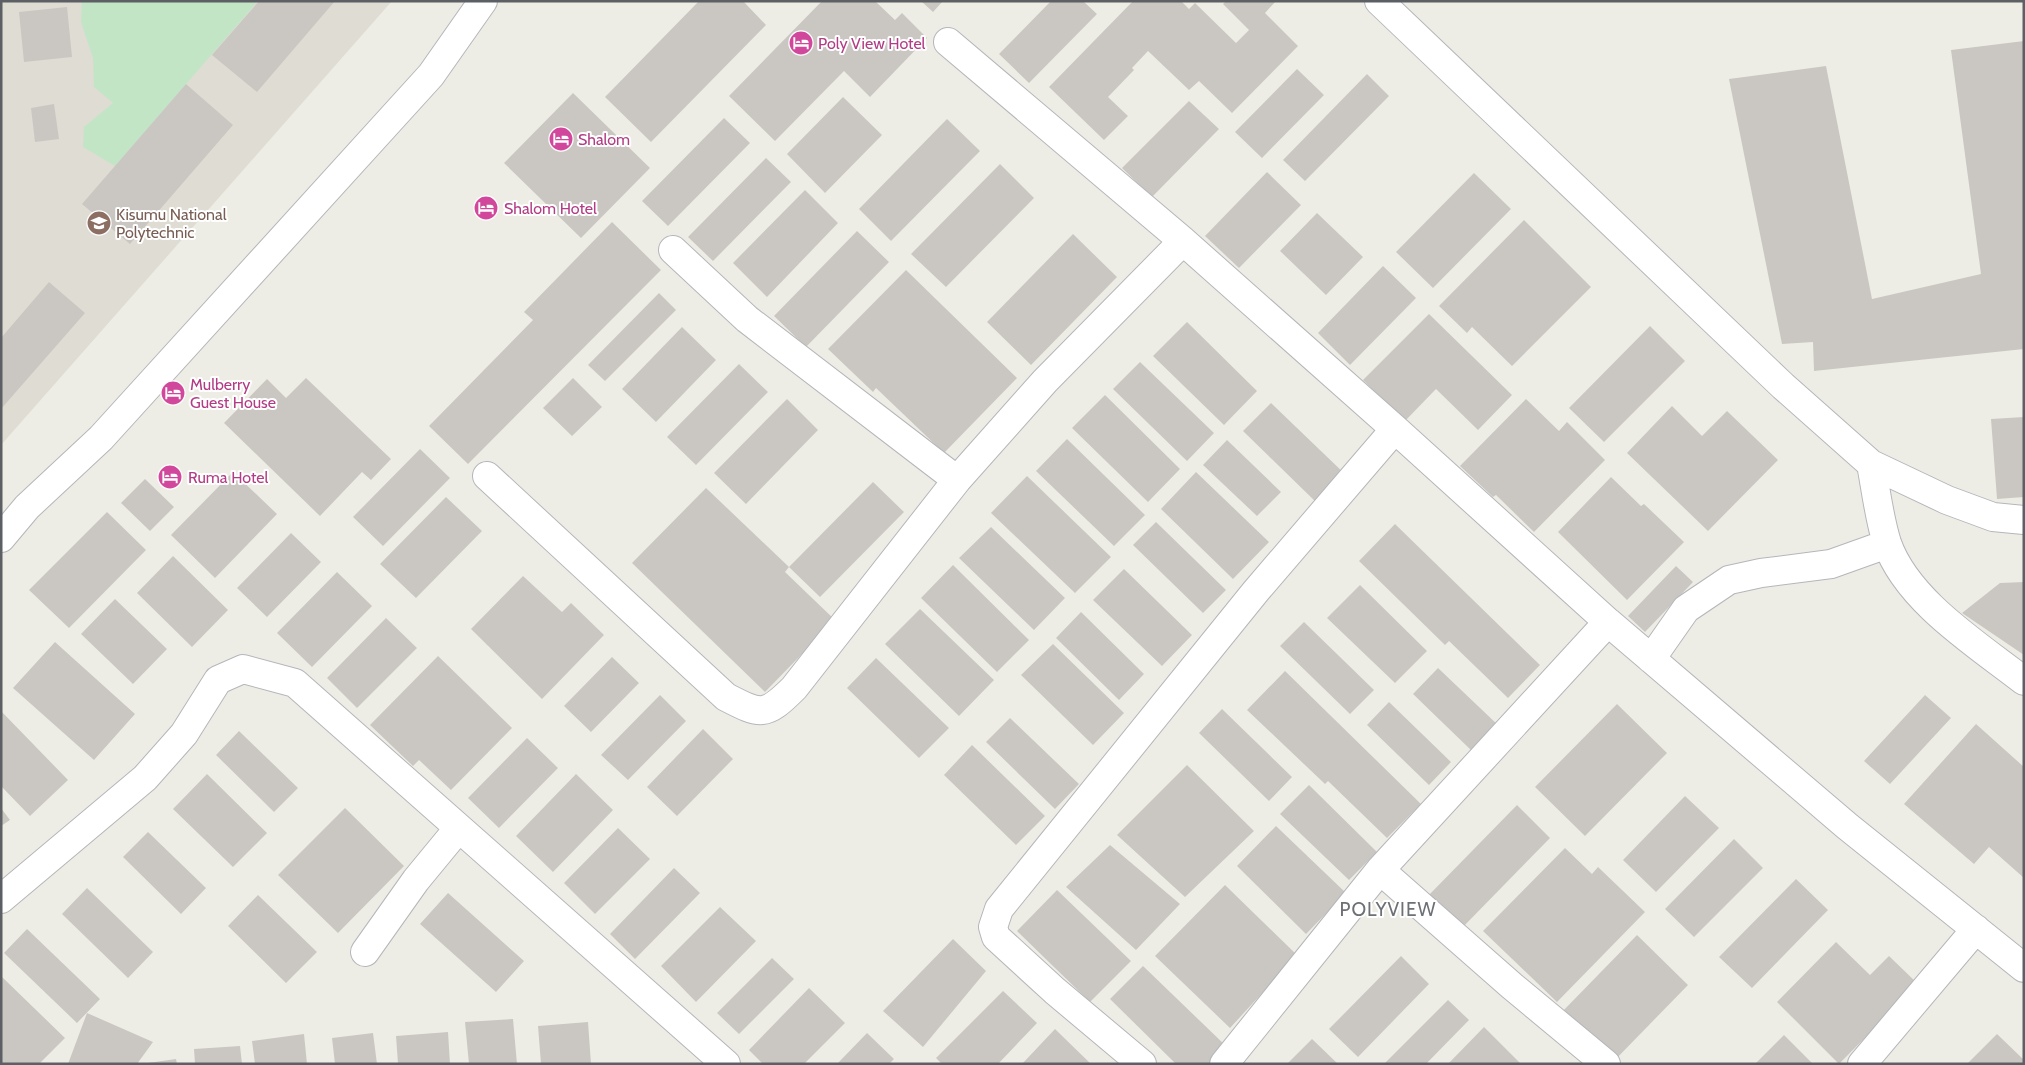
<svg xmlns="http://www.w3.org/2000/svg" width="2025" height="1065" viewBox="0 0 2025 1065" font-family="Cabin,sans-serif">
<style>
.education{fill:#dedcd3}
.green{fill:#c2e5c6}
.building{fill:#cac7c2}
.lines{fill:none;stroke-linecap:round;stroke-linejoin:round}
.minor-casing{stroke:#b5b6bb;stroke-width:30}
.minor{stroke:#fff;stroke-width:28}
.labels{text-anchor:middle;stroke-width:4;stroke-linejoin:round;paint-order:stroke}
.hotel-label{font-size:16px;fill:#b23c85;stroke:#fff;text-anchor:start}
.education-label{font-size:16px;fill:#785e54;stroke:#fff;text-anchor:start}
.quarter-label{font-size:19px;letter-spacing:1px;fill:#6d7176;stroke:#fff}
</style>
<rect width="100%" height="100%" fill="#eeede5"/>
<path class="education" d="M1 1H392L1 445Z"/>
<path class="green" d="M82 1H258L115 166 83 147 84 127 113 103 94 87 93 58 81 22Z"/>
<path class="building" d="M259 1H335L257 92 212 55Z
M699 1H743L766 25 651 142 605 97Z
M822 1H875L895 20 902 13 927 38 870 97 844 71 775 141 729 96Z
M921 1H943L933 12Z
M1051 1H1083L1097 14 1029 83 999 54Z
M1133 1H1181L1189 9 1195 3 1236 43 1249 30 1223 4 1226 1H1276L1265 13 1298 46 1232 113 1199 81 1189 90 1148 51 1132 68 1134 70 1108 97 1128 116 1104 140 1049 87Z
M67 7 72 57 24 62 19 12Z
M2024 41V349L1814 371 1813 342 1782 344 1729 79 1826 66 1872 299 1981 274 1951 50Z
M1297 69 1324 95 1262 158 1235 132Z
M1367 74 1389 96 1305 181 1283 160Z
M186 84 233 125 130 244 82 204Z
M573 93 650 168 581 238 504 163Z
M843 97 882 135 825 193 787 154Z
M1189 101 1219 129 1152 197 1122 168Z
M54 104 59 139 35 142 31 108Z
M724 118 750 143 668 226 642 201Z
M947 119 980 151 891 241 859 209Z
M766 158 791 182 713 261 688 237Z
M1000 164 1034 198 946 287 911 254Z
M1267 172 1301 205 1239 268 1205 236Z
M1474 173 1511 209 1433 288 1396 252Z
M805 190 838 223 767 297 733 263Z
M1317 213 1363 257 1326 295 1280 251Z
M1524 220 1591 287 1512 366 1472 327 1467 333 1439 306Z
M612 222 661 270 468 464 429 426 533 320 524 312Z
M857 231 889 262 806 347 774 316Z
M1073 234 1117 277 1031 365 987 322Z
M1383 266 1416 298 1350 365 1318 333Z
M906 270 1017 378 944 453 876 388 873 392 828 349Z
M49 282 85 313 1 409V338Z
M659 293 676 310 605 381 588 365Z
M1429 314 1512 395 1478 430 1436 389 1405 421 1363 380Z
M1187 322 1257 391 1224 425 1153 356Z
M1650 326 1685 361 1604 442 1569 408Z
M682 327 716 360 656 422 622 389Z
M1140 362 1214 433 1187 461 1113 389Z
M739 364 768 392 696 465 667 437Z
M306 378 391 459 371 480 362 472 320 516 224 423 267 379 286 398Z
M573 378 602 407 572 436 543 408Z
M1105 395 1180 469 1148 502 1072 428Z
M787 399 818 430 746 504 714 473Z
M1526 399 1559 431 1567 422 1605 460 1534 532 1496 495 1493 497 1460 466Z
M1271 403 1347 476 1319 505 1243 431Z
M1672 406 1702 436 1727 411 1778 460 1708 531 1627 453Z
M2024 417V497L1997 499 1991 419Z
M1067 439 1145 515 1114 546 1036 471Z
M1227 440 1281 492 1257 516 1203 465Z
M420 449 450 478 383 546 353 517Z
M233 472 277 514 215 578 171 535Z
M1196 472 1269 542 1233 579 1161 509Z
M1027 476 1111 557 1075 593 991 513Z
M1611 477 1641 506 1644 504 1684 542 1627 600 1558 532Z
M145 479 174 507 150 531 121 503Z
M873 482 904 512 820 597 789 567Z
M706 488 789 567 785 572 835 620 765 692 632 563Z
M446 497 482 531 416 598 380 564Z
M107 512 146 550 69 628 29 590Z
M1156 522 1226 590 1203 613 1133 545Z
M1395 524 1540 665 1508 698 1449 641 1445 645 1359 561Z
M991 527 1065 598 1034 630 959 558Z
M291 533 321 562 267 617 237 588Z
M173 556 228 610 192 647 137 593Z
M953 565 1029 640 997 672 921 598Z
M1676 566 1693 582 1645 632 1628 616Z
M1124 569 1192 635 1162 666 1093 600Z
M337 572 372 606 312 667 277 633Z
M523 576 562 612 571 603 604 635 542 699 471 629Z
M2024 582V655L1962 613 2000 583Z
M1360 585 1427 651 1395 683 1327 618Z
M115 599 167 649 133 684 81 634Z
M920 609 994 680 959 716 885 644Z
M1081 612 1144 674 1119 700 1056 638Z
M386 618 417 648 357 708 327 678Z
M1304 622 1374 690 1350 714 1280 646Z
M55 642 135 714 94 760 13 688Z
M1053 644 1124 713 1093 745 1021 675Z
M438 656 512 728 451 790 419 760 413 766 370 725Z
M612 657 639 683 591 732 564 706Z
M876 658 949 728 919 758 847 688Z
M1438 668 1499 726 1473 752 1413 694Z
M1285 671 1421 804 1387 838 1328 781 1325 784 1247 710Z
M660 695 686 721 628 780 601 755Z
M1925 695 1951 718 1890 784 1864 761Z
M1389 702 1451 762 1429 785 1367 725Z
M1617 704 1667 753 1585 836 1535 787Z
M1222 709 1292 777 1269 801 1199 733Z
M1 711 68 780 30 816 1 786Z
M1010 718 1079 784 1055 809 986 742Z
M1976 724 2024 767V878L1989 847 1974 864 1904 804Z
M703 729 733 759 677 816 647 787Z
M239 731 298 788 274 812 216 755Z
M527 738 558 768 499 828 468 798Z
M972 745 1045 816 1016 845 944 775Z
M1187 765 1254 831 1185 897 1117 835Z
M207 774 267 833 233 867 173 809Z
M576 774 613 810 553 872 516 836Z
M1309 785 1377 852 1349 880 1280 814Z
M1685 796 1719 828 1656 892 1623 860Z
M1517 805 1550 838 1461 929 1427 897Z
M1 808 10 820 1 826Z
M345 808 404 866 338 933 278 875Z
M1276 826 1346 893 1306 934 1237 866Z
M618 828 650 859 595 914 564 883Z
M148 832 206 888 181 914 123 857Z
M1734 839 1763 868 1694 937 1665 909Z
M1110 845 1180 904 1136 950 1066 887Z
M1565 848 1592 874 1598 867 1645 912 1557 1002 1483 931Z
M674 868 700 893 635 959 610 934Z
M1796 879 1828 910 1752 988 1719 957Z
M1225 885 1297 955 1230 1028 1155 956Z
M87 888 153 952 128 978 62 914Z
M1057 890 1131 961 1090 1002 1017 931Z
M448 893 524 961 496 992 420 924Z
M258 895 317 952 286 983 228 926Z
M720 907 756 941 696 1002 661 966Z
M27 929 100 999 77 1023 4 953Z
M1637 935 1688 985 1611 1064 1559 1015Z
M953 939 986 971 923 1047 883 1011Z
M1836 942 1870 975 1889 956 1918 984 1839 1064 1777 1002Z
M1401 956 1429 984 1358 1057 1329 1029Z
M772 958 794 979 739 1034 717 1013Z
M1143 966 1226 1046 1209 1064H1176L1110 999Z
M1 976 65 1038 39 1064H1Z
M809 988 845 1023 804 1064H763L749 1050Z
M1003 991 1037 1023 998 1064H942L936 1058Z
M1448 1000 1469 1020 1426 1064H1384Z
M87 1013 153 1042 137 1064H68Z
M513 1019 517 1064H469L465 1022Z
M588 1022 591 1064H541L538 1026Z
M1484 1027 1521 1064H1448Z
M1055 1029 1091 1064H1022Z
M448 1032 450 1064H398L396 1036Z
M373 1033 377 1064H335L332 1038Z
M867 1033 894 1059 889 1064H837Z
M304 1034 307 1064H255L252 1041Z
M1997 1034 2024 1060V1064H1967Z
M1784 1035 1813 1064H1755Z
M1312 1039 1338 1064H1287Z
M240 1046 242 1064H195L194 1049Z
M176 1059 177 1064H148V1063Z"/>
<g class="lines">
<defs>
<path id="minor" d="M1379 1 1783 386 1871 464 1947 500 1993 517 2024 520
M948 42 1183 241 1395 429 1608 622 1847 826 2024 968
M673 250 747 319 957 480
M1871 464C1876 490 1879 518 1887 543 1907 601 1978 645 2024 681
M487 476 726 697C761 715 765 717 794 688L957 480 1045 381 1183 241
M1 538 27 507 101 438 431 75 483 1
M1651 659 1686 609 1729 580 1761 573 1831 564 1887 544
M1380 870 1512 986 1606 1064
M1 899 145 778 184 734 218 680 243 669 295 683 726 1064
M365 952 416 880 458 829
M1142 1064 1055 991 996 937 993 927 999 909 1256 591 1395 429
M1224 1064 1380 870 1608 622
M1862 1064 1976 929"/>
</defs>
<use href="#minor" class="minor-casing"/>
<use href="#minor" class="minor"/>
</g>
<defs>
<symbol id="hotel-disc" viewBox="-11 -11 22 22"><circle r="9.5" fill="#d1479c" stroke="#fff"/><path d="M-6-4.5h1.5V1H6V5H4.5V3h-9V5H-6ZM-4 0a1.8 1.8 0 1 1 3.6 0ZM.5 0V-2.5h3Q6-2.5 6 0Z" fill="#fff"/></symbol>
<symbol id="university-disc" viewBox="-11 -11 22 22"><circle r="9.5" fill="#8d6e63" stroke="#fff"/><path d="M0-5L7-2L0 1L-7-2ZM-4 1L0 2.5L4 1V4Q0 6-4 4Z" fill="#fff"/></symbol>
</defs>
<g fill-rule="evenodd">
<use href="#hotel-disc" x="787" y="29" width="28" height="28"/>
<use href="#hotel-disc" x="547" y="125" width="28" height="28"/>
<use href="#hotel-disc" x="472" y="194" width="28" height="28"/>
<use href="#university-disc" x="85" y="209" width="28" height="28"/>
<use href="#hotel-disc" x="159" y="379" width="28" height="28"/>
<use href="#hotel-disc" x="156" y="463" width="28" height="28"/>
</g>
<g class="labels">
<g class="hotel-label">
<text x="818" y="49">Poly View Hotel</text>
<text x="578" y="145">Shalom</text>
<text x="504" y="214">Shalom Hotel</text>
<text x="190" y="390">Mulberry<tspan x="190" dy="18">Guest House</tspan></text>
<text x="188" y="483">Ruma Hotel</text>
</g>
<g class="education-label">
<text x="116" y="220">Kisumu National<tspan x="116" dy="18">Polytechnic</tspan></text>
</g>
<g class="quarter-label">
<text x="1388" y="916">POLYVIEW</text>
</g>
</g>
<rect width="2025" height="1065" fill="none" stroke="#5c5f64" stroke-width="5"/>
</svg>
